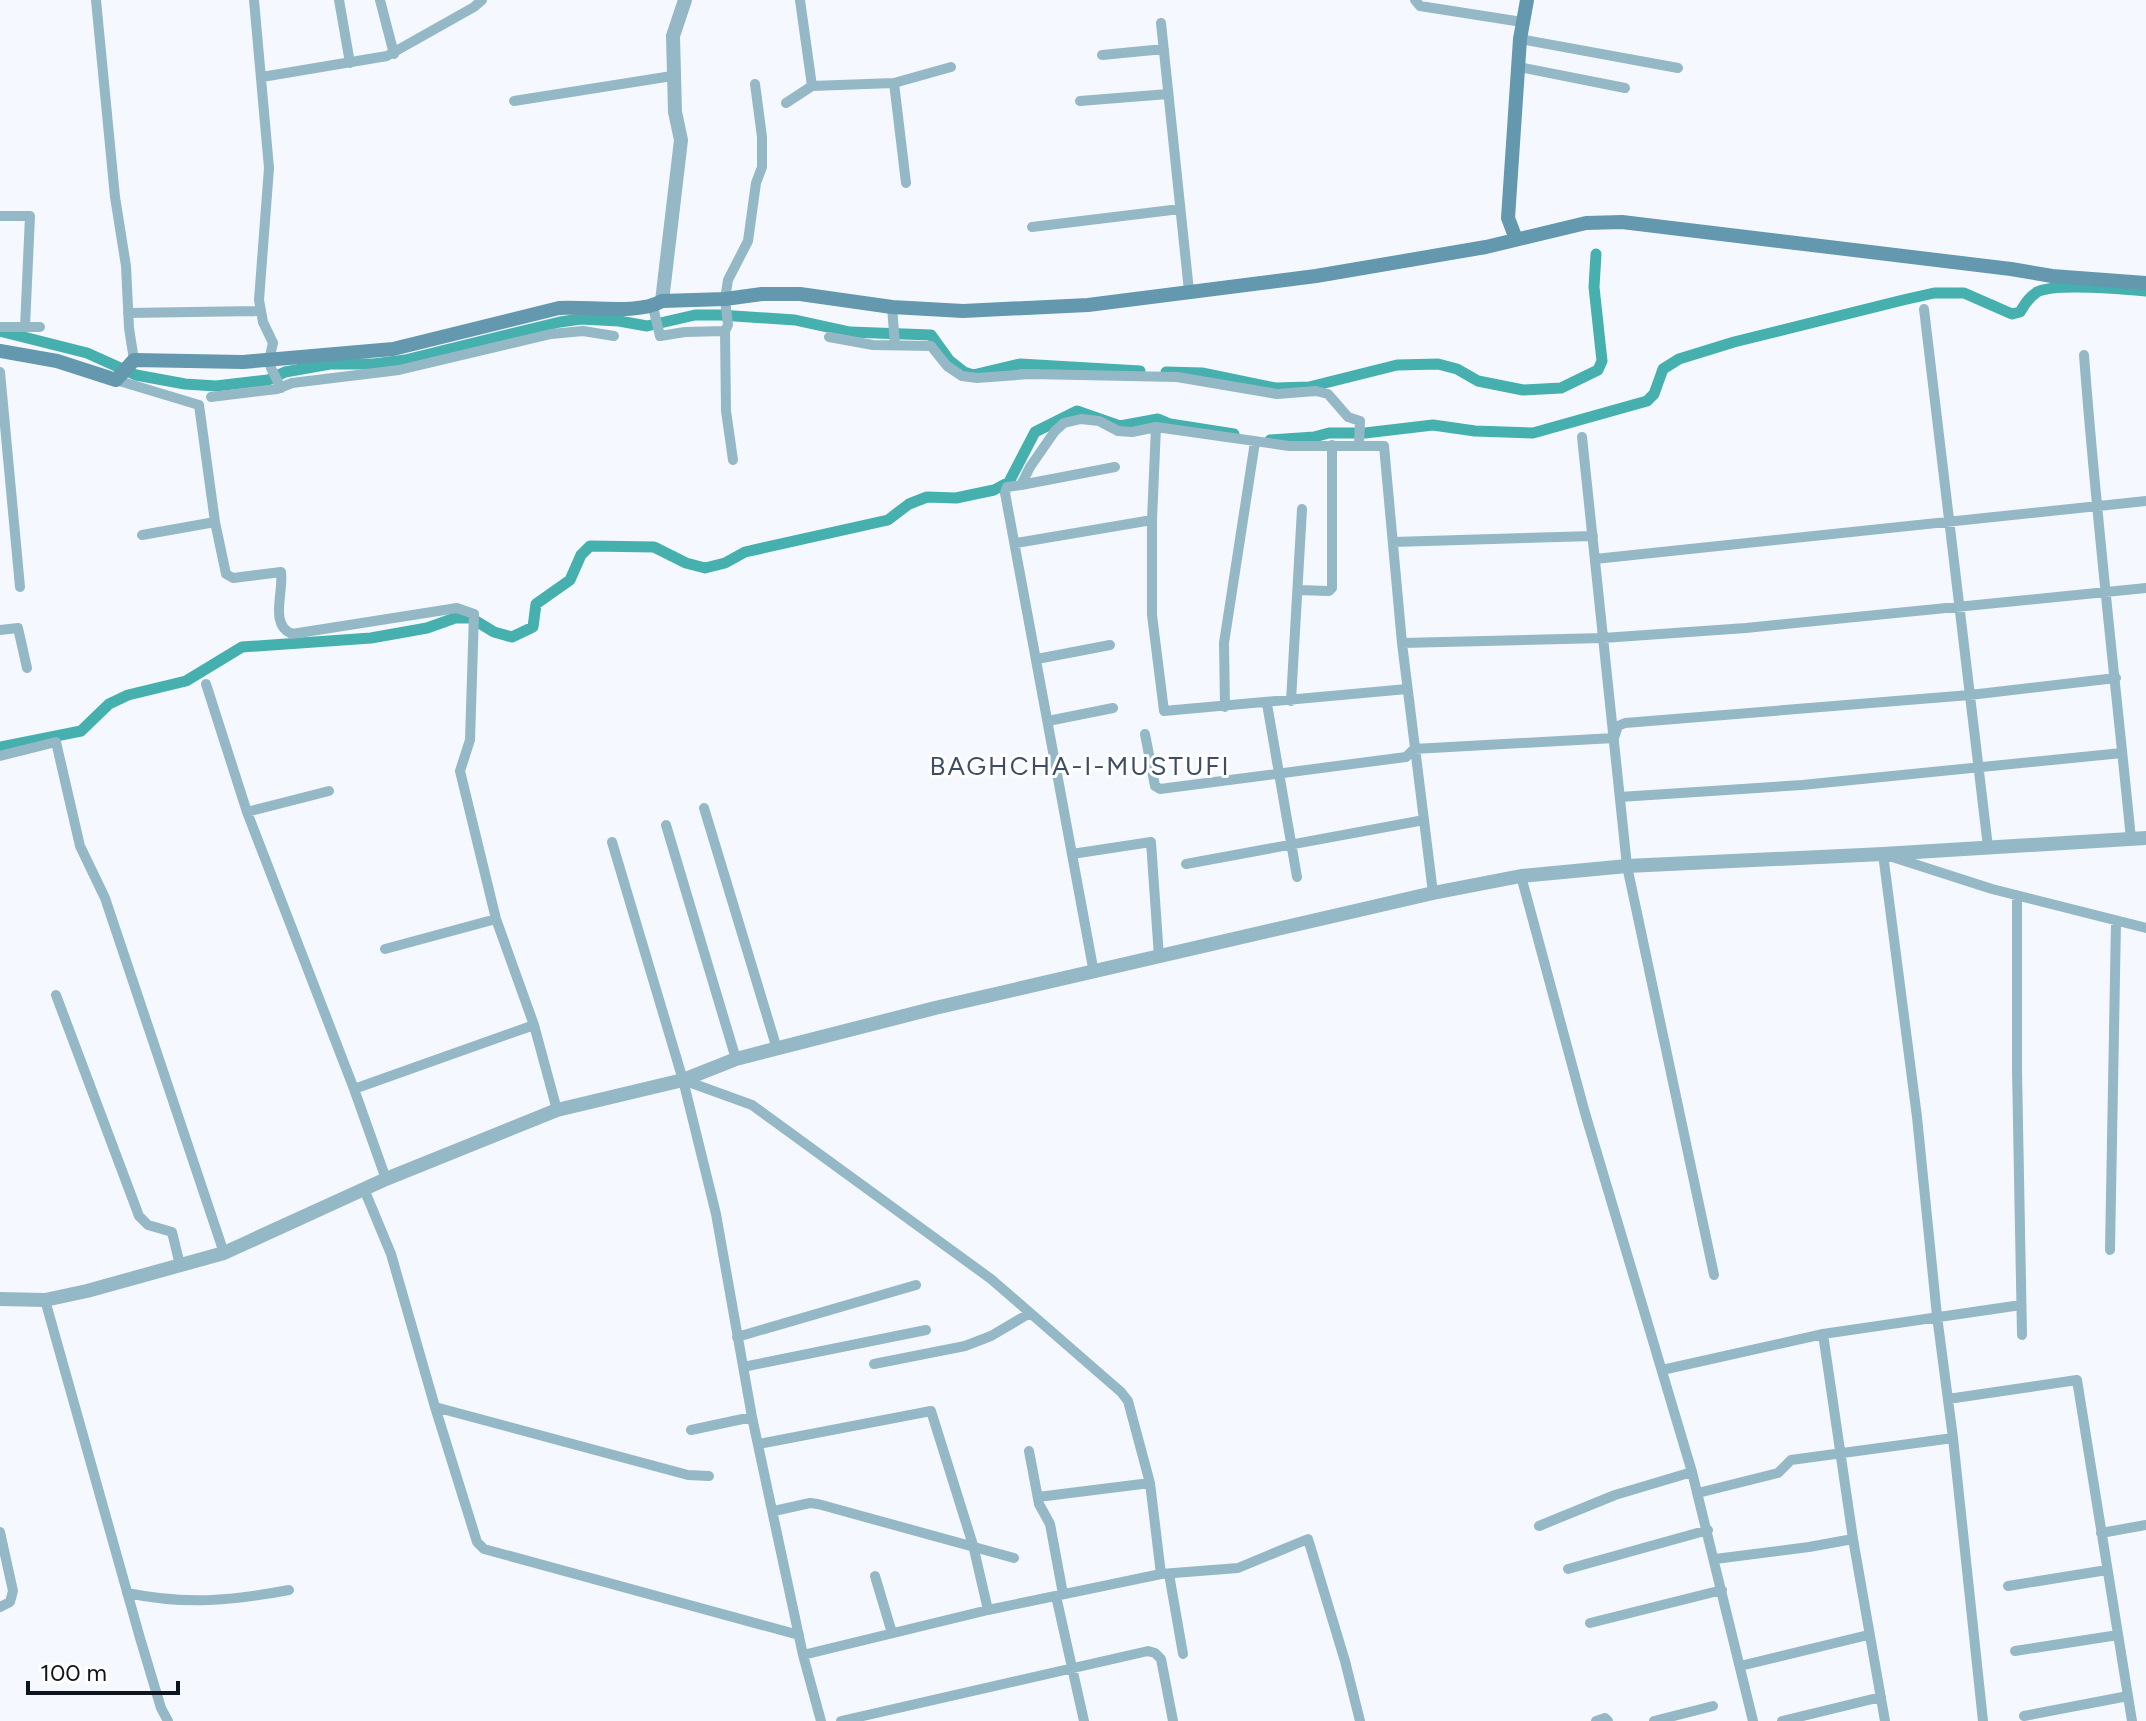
<svg xmlns="http://www.w3.org/2000/svg" width="2146" height="1721" viewBox="0 0 2146 1721" font-family="Figtree,sans-serif">
<style>
.lines{fill:none;stroke-linecap:round;stroke-linejoin:round}
.canal{stroke:#45b0ae;stroke-width:11}
.minor{stroke:#95b8c7;stroke-width:10}
.tertiary{stroke:#95b8c7;stroke-width:14}
.secondary{stroke:#6398ae;stroke-width:14}
.labels{text-anchor:middle;stroke-width:6;stroke-linejoin:round;paint-order:stroke}
.neighbourhood-label{font-size:26px;letter-spacing:2px;fill:#3e4d65;stroke:#fff}
</style>
<rect width="100%" height="100%" fill="#f5f9ff"/>
<g class="lines">
<path class="canal" d="M0 331 87 353 136 375 185 384 216 386 268 380 285 372 330 364H374L405 360 560 322 581 319 619 321 647 326 695 315H720L795 320 850 332 931 335 949 360 964 372 973 375 1020 364 1140 371
M1166 372 1202 373 1275 388 1309 387 1397 365 1438 364 1457 369 1478 381 1523 390 1561 388 1598 370 1602 361 1594 287 1596 254
M1270 440 1314 437 1329 433H1365L1433 425 1475 431 1533 433 1647 401 1654 394 1663 369 1679 359 1734 342 1903 300 1934 293H1964L2012 314 2020 312C2025 304 2029 297 2037 292 2054 283 2124 289 2146 291
M0 747 81 731 109 704 128 695 186 681 242 647 371 638 427 628 455 618H471L494 632 512 637 533 627 536 604 570 580 581 555 590 546 654 547 686 563 705 568 725 563 745 552 888 520 909 504 927 497 956 498 994 490 1009 482 1035 432 1077 411 1120 426 1158 419 1170 424 1234 434"/>
<path class="minor" d="M96 0 115 197 126 266 129 328 134 360
M254 0 269 168 259 300 263 322 273 343 269 360 271 368 281 388
M339 0 350 63
M380 0 394 54
M800 0 812 86
M1415 0 1420 6 1522 22
M1161 23 1189 291
M1520 39 1678 68
M1102 55 1164 49
M1519 67 1625 88
M262 77 387 56 474 7 482 0
M894 83 906 183
M514 101 672 76
M1080 101 1168 94
M786 103 812 86 894 83 951 67
M0 216H30L25 327
M1032 227 1180 209
M653 307 660 336 685 332 725 331
M892 307 895 345
M1924 309 1988 847
M128 313 261 311
M0 327H40
M829 337 873 345 931 346 947 366 962 376 977 378 1030 374 1177 377 1277 394 1316 391 1328 394 1348 417 1360 421 1359 444
M2084 355C2096 517 2115 677 2131 839
M0 372 20 587
M116 380 199 405 215 522 226 574 233 578 281 572C284 592 269 625 292 634L457 608 474 614 470 740 460 771 496 919 534 1025 557 1110
M211 397 277 389 292 383 399 370 551 334 583 331 614 336
M1156 427 1152 520V615L1164 711 1407 689
M1582 437 1627 866 1714 1275
M733 460 726 411 725 331 728 325 725 299 728 280 748 241 756 183 762 167V137L755 84
M1021 485 1115 467
M142 535 215 522
M1393 542 1593 536
M1016 543 1152 520
M1595 559 2146 501
M1298 590 1329 591 1332 588V445
M0 630 18 628 27 668
M1402 643 1603 638 1746 628 2146 588
M1037 659 1110 645
M206 684 247 812 354 1089 386 1179
M1291 701 1302 509
M1267 704 1297 877
M1225 707 1224 643 1255 442
M1048 721 1113 708
M1145 734 1155 786 1160 789 1406 757 1414 749 1614 738 1618 726 1625 723 1970 695 2116 678
M0 756 56 742 80 846 105 898 224 1253
M1620 797 1802 785 2122 753
M704 808 777 1049
M247 812 329 791
M666 825 736 1059
M612 842 683 1080 716 1214 752 1417 803 1655 821 1721
M1072 854 1151 842 1159 957
M1186 864 1424 820
M1521 876 1585 1113 1692 1472 1753 1721
M2017 896V1070L2022 1335
M385 949 496 919
M1094 973 1005 493 1007 487 1021 485 1030 467 1055 431 1064 423 1081 419 1099 421 1118 431 1132 432 1156 427 1289 446H1384L1402 643 1433 893
M56 995 139 1216 148 1225 172 1232 180 1265
M683 1080 752 1105 991 1279 1121 1392 1128 1401 1150 1483 1161 1574
M354 1089 534 1025
M364 1189 391 1254 435 1407 477 1542 484 1549 799 1635
M2110 1250 2116 922
M45 1300 140 1638 161 1708 168 1721
M1823 1334 1853 1539 1885 1721
M737 1337 916 1285
M874 1364 965 1346 991 1336 1030 1313
M743 1367 926 1330
M1662 1370 1823 1334 2021 1305
M1948 1399 2077 1380 2132 1721
M435 1407 688 1475 709 1476
M691 1430 752 1417
M759 1444 931 1411 973 1545 988 1610
M1029 1451 1039 1504 1050 1524 1063 1594
M1698 1493 1778 1473 1791 1460 1953 1438
M1038 1497 1150 1483
M774 1511 810 1503 818 1504 1014 1558
M1539 1526 1615 1495 1692 1472
M0 1532 13 1591 10 1602 0 1607
M2101 1533 2146 1525
M1715 1559 1809 1547 1853 1539
M1568 1569 1708 1530
M1169 1574 1183 1654
M875 1576 892 1633
M2008 1586 2107 1570
M127 1593C186 1605 230 1601 289 1590
M1056 1596 1084 1721
M1590 1623 1722 1590
M2015 1651 2118 1635
M803 1655 988 1610 1161 1574 1238 1568 1308 1539 1345 1661 1360 1721
M1740 1666 1868 1635
M2024 1716 2128 1696
M841 1721 1148 1651 1155 1653 1161 1659 1173 1721
M1596 1721 1605 1718 1608 1721
M1654 1721 1713 1706
M1782 1721 1881 1697
M1983 1721 1953 1438 1937 1316 1917 1117 1883 854 1992 889 2146 928"/>
<path class="tertiary" d="M662 301 681 140 675 112 673 36 685 0
M0 1299 45 1300 87 1291 224 1253 386 1179 557 1110 683 1080 736 1059 935 1008 1433 893 1521 876 1627 866 1883 854 2146 838"/>
<path class="secondary" d="M1516 239 1508 218 1520 39 1527 0
M0 351 57 361 116 380 134 360 243 362 393 349 559 308C588 306 639 315 662 301L725 299 762 294H800L892 307 963 311 1088 305 1316 276 1486 247 1586 223 1622 222 2011 269 2052 276 2146 283"/>
</g>
<g class="labels">
<g class="neighbourhood-label">
<text x="1080" y="775">BAGHCHA-I-MUSTUFI</text>
</g>
</g>
<path d="M28 1681v12h150v-12" fill="none" stroke="#0f151f" stroke-width="4"/>
<text x="40" y="1681" font-size="24" fill="#0f151f" stroke="#ffffff" stroke-width="6" paint-order="stroke">100 m</text>
</svg>
